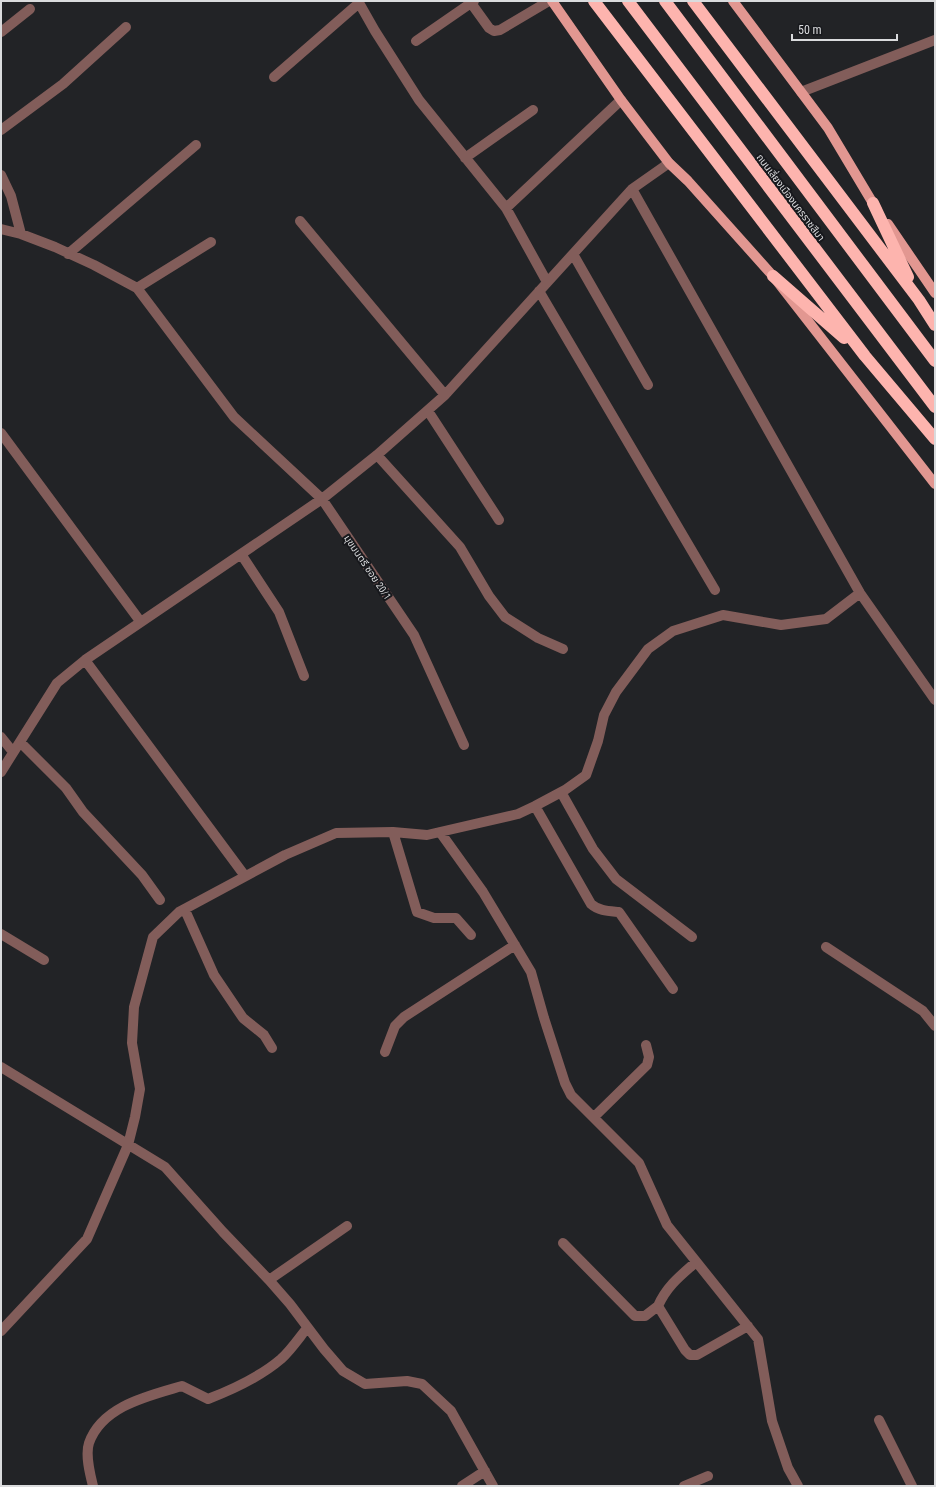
<svg xmlns="http://www.w3.org/2000/svg" width="936" height="1487" viewBox="0 0 936 1487" font-family="'Roboto Condensed','Noto Sans Thai',sans-serif">
<style>
.lines{fill:none;stroke-linecap:round;stroke-linejoin:round}
.minor{stroke:#825d5a;stroke-width:10}
.major{stroke:#e29791;stroke-width:10}
.highway{stroke:#fdb4ae;stroke-width:12}
.labels{text-anchor:middle;stroke-width:4;stroke-linejoin:round;paint-order:stroke}
.street-label{font-size:10px;fill:#dadbdd;stroke:#18191d}
</style>
<rect width="100%" height="100%" fill="#222326"/>
<g class="lines">
<path class="minor" d="M358 1 375 31 419 100 506 208 547 282
M471 3 489 28 494 31 500 30 549 1
M1 32 30 9
M416 41 474 1
M274 77 359 3
M801 92 935 40
M1 130 63 84 126 27
M465 158 533 110
M1 175 11 196 21 234
M632 189 860 593 935 700
M506 208 621 100
M300 221 445 395
M1 229 21 234 55 247 94 265 137 288 234 417 322 499 414 635 464 745
M68 254 196 145
M573 254 648 385
M137 288 211 242
M539 291 715 590
M428 411 499 520
M1 433 140 621
M377 455 460 547 489 596 505 617 538 638 563 649
M241 554 279 612 304 676
M85 660 245 876
M1 737 13 752
M20 742 66 788 83 812 142 875 160 900
M1 772 57 683 85 660 322 499 377 455 445 395 632 189 669 163
M561 792 593 849 616 879 692 937
M535 806 591 904C599 911 608 911 619 912L673 989
M393 832 417 912 434 918H456L471 935
M440 832 483 892 531 972 544 1018 565 1083 571 1095 639 1163 667 1225 758 1339 772 1421 788 1468 798 1486
M185 910 214 975 243 1018 264 1035 272 1048
M1 934 44 960
M826 947 923 1011 935 1026
M385 1052 395 1026 404 1017 515 945
M1 1067 165 1167 223 1232 269 1280 290 1304 324 1349 343 1371 365 1384 407 1381 422 1384 451 1411 493 1486
M594 1117 647 1065 649 1057 646 1045
M563 1243 635 1316H645L658 1306
M696 1262C680 1276 667 1286 658 1306L685 1350 690 1355H697L748 1326
M269 1280 347 1226
M1 1331 87 1239 128 1145 135 1117 140 1089 132 1043 134 1007 153 937 179 912 285 855 336 833 393 832 427 835 518 814 535 806 565 790 586 775 598 741 604 715 616 692 648 649 673 631 723 615 781 625 826 619 860 593
M879 1420 912 1486
M93 1486C90 1474 85 1455 89 1443 102 1406 148 1396 182 1386L208 1399C234 1389 260 1377 281 1359 291 1350 299 1338 307 1328
M462 1486 485 1471
M684 1486 708 1476"/>
<path class="major" d="M552 1 621 100 669 163 688 181 773 276 935 484
M733 1 828 128 877 210
M888 224 935 293"/>
<path class="highway" d="M594 1 865 356 935 439
M628 1 935 407
M665 1 935 361
M693 1 919 300 935 325
M873 203 908 277
M773 276 844 338"/>
</g>
<g class="labels">
<g class="street-label">
<text transform="translate(791 197) rotate(53)" y="4">ถนนเลี่ยงเมืองนครราชสีมา</text>
<text transform="translate(368 567) rotate(56)" y="4">มุขมนตรี ซอย 20/1</text>
</g>
</g>
<rect width="936" height="1487" fill="none" stroke="#dadbdd" stroke-width="4"/>
<path d="M792 34v6h105v-6" fill="none" stroke="#dadbdd" stroke-width="2"/>
<text x="798" y="34" font-size="12" fill="#dadbdd" stroke="#18191d" stroke-width="3" paint-order="stroke">50 m</text>
</svg>
